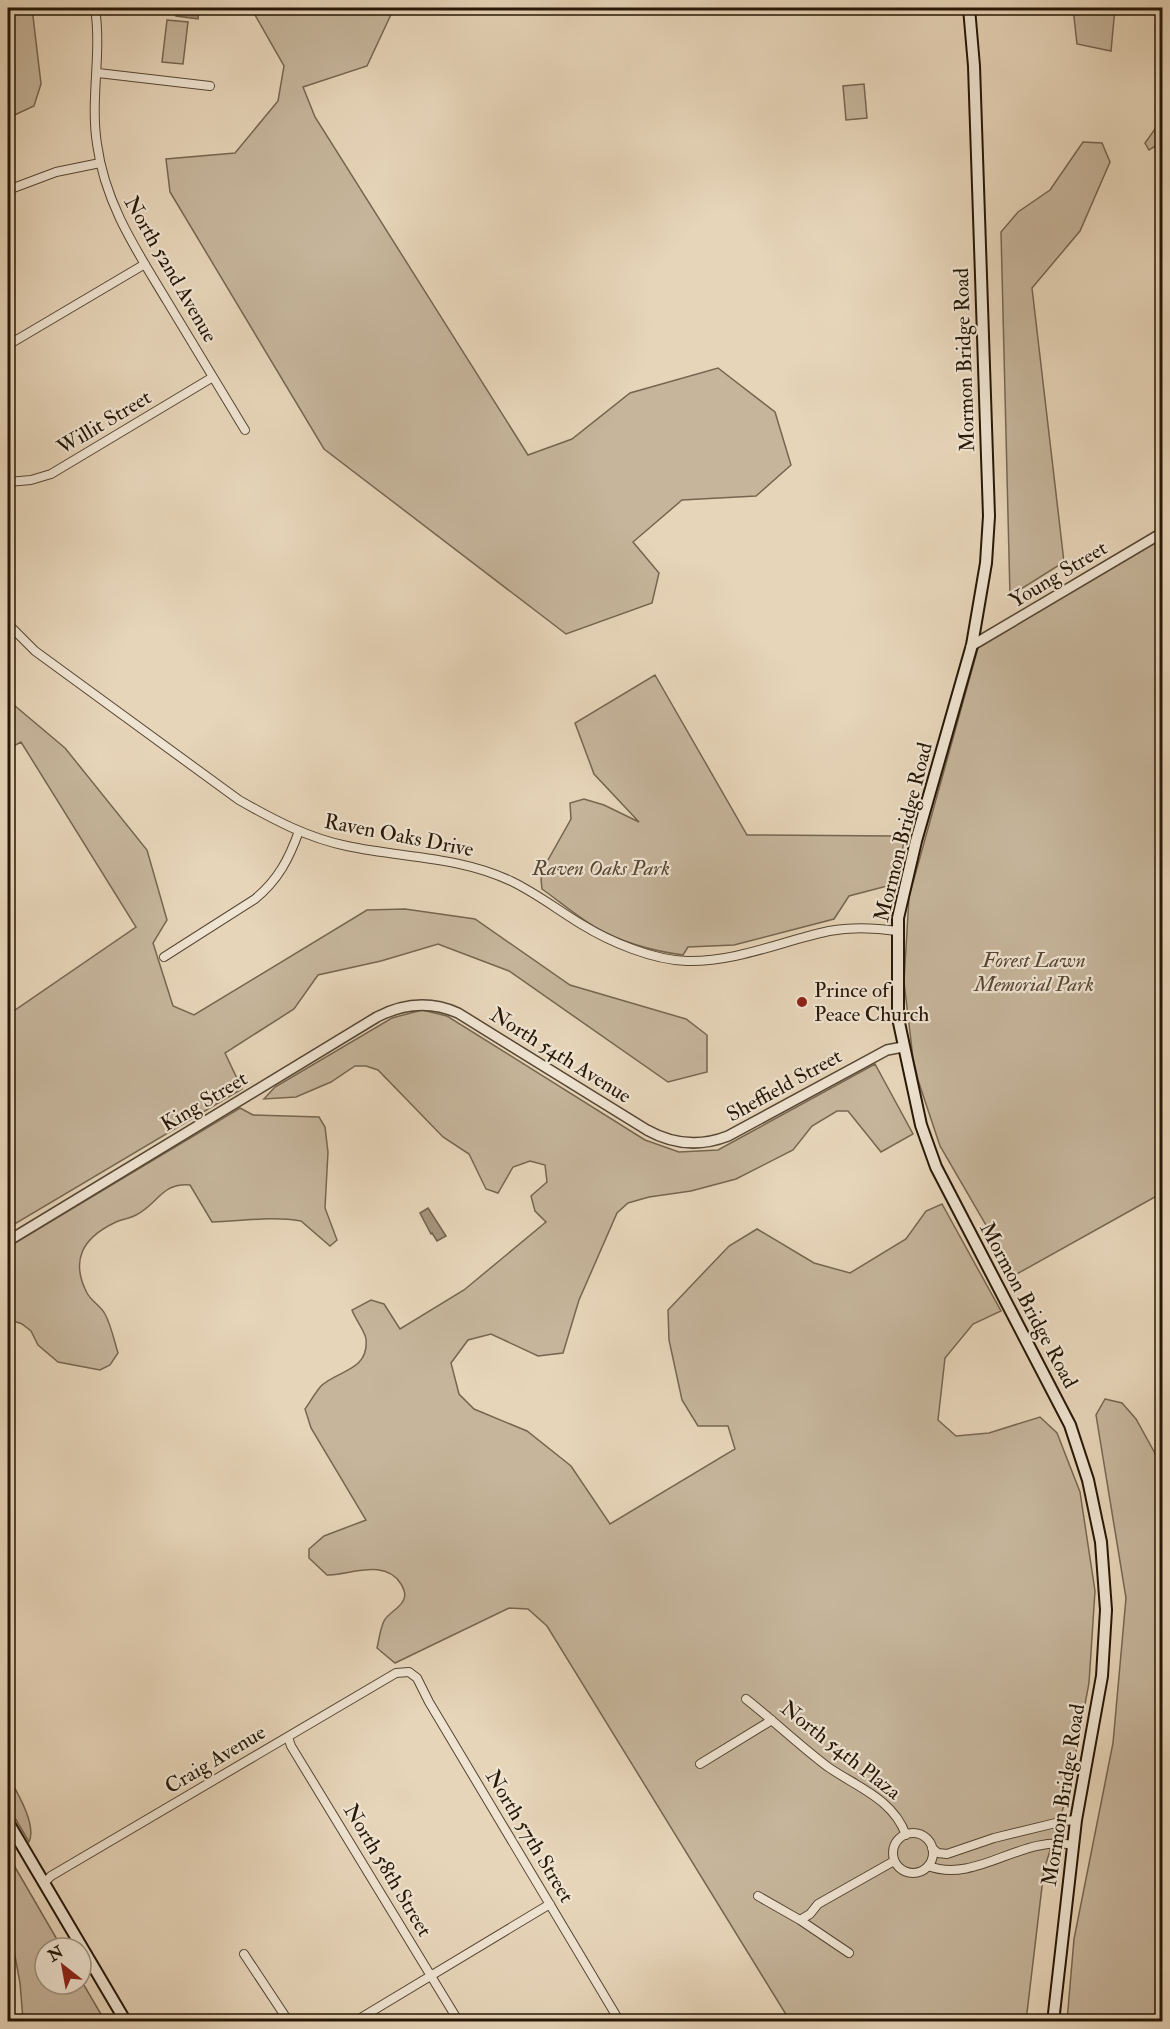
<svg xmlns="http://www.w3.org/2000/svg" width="1170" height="2029" viewBox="0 0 1170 2029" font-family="'IM FELL Double Pica',serif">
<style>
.green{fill:#c6b59b;stroke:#766650;stroke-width:1.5}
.water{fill:#a5947c;stroke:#72624d;stroke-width:1.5}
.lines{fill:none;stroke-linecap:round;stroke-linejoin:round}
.minor-casing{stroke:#564633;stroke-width:10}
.tertiary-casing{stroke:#564633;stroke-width:12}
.secondary-casing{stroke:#261706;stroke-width:14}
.minor{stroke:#efe4d2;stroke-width:8}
.tertiary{stroke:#efe4d2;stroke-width:9}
.secondary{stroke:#efe4d2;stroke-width:10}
.poi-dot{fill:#8f2418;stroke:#efe4d2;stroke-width:2}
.labels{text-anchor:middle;stroke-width:4.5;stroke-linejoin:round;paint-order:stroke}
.street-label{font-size:21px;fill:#261706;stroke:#efe4d2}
.park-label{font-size:21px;font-style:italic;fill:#564633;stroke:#efe4d2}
.poi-label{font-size:21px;fill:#261706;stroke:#efe4d2;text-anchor:start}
</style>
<rect width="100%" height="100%" fill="#e7d5b9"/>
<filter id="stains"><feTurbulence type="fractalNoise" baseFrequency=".00333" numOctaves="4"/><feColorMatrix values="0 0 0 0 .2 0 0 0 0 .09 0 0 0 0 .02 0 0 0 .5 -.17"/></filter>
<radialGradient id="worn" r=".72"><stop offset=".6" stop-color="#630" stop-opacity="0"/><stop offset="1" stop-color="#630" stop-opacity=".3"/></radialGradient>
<path class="green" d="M8 8H32L41 84 34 106 8 118Z
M251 8H394L367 66 303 87 315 117 528 455 572 439 630 393 718 368 775 412 791 465 756 496 682 500 633 542 659 573 652 603 566 634 324 449 170 192 166 159 235 153 278 101 284 66Z
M1073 8H1115L1111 51 1077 44Z
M167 20 188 22 183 64 162 62Z
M864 84 867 118 846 120 843 86Z
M1162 119V142L1149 150 1145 143Z
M1083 142 1102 143 1110 162 1080 231 1032 288 1064 562 1010 596 1001 232 1018 212 1050 190Z
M1162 538V1193L1015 1275 940 1146 918 1080 913 1058 904 982 909 897 978 648Z
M655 675 747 835 895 836 904 842 895 884 849 896 834 919 734 945 688 947 683 955C653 951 621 942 595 927 576 916 559 901 542 889L541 879 544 867 571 819 570 803 584 799 604 805 639 822 594 774 575 723Z
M8 700 65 748 147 850 167 920 153 943 173 1006 194 1015 367 910 405 909 475 919 570 985 686 1019 707 1035V1072L668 1082 509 971 438 944 381 961 318 975 294 1009 225 1053 242 1089 8 1228V1015L136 927 21 742 8 749Z
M422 1010 447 1016 645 1140 679 1152 718 1150 875 1064 913 1134 881 1152 848 1111H837L812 1126 793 1150 736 1179 691 1191 649 1197 628 1203 617 1213 579 1300 563 1353 538 1356 491 1334 468 1340 451 1363 459 1394 474 1409 527 1431 571 1466 610 1524 735 1449 728 1426H698L682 1400 669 1340 668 1310 729 1246 757 1229 814 1263 850 1273 906 1239 926 1211 942 1204 1001 1311 973 1324 945 1358 938 1420 956 1436 989 1433 1040 1417 1057 1433 1080 1492 1095 1591 1089 1683 1069 1789 1044 1870 1026 2021H790L547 1626 528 1609 509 1608 395 1663 377 1648C379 1640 380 1629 384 1621 388 1613 399 1609 403 1601 407 1595 404 1589 401 1584 385 1558 350 1575 327 1575L309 1558V1549L324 1536 366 1520 311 1428 305 1409C310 1402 315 1393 321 1386 338 1370 369 1371 366 1339 365 1331 355 1319 352 1310L371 1300 384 1304 400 1329 464 1290 546 1222 535 1211 531 1196 547 1182 545 1165 530 1161 513 1167 498 1193 486 1189 469 1154 443 1137 378 1070 366 1066H355L331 1082 296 1097 264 1099 275 1087 392 1018Z
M240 1108 253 1115 319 1117 325 1127 328 1152 325 1208 337 1240 330 1246 301 1221C273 1216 242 1221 212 1222L190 1185C162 1182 157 1205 136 1215 129 1219 121 1219 114 1223 83 1238 70 1260 87 1293 91 1301 101 1306 105 1314 111 1325 114 1340 118 1353L110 1365 100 1370 58 1362 38 1345 31 1331 22 1324 8 1319V1247Z
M1105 1399 1122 1403 1136 1419 1162 1466V2021H1067L1074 1939 1113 1743 1126 1598 1096 1415Z
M8 1776C17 1792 37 1825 29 1842L8 1806Z
M8 1855 62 1948H45V1984H81V1980L105 2021H22L23 2019 20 1983 8 1918Z"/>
<path class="water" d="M177 8H199L198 19 176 16Z
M428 1208 446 1236 437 1241 432 1233 431 1234 420 1213Z"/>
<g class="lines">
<defs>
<path id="minor" d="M95 8C102 53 90 99 97 144 105 204 137 251 167 301 193 344 219 387 245 430
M98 73 210 86
M8 190 56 172 100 163
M8 345 145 264
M8 482 31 480 51 474 213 377
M8 624 35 651 239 800C274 820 308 838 347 846 403 858 458 856 511 881 536 893 558 910 581 924 610 942 653 960 687 961 737 962 782 941 829 931 851 927 876 928 897 931
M164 957 255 899C278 880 289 859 299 831
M746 1699C774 1721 800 1746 828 1767 857 1787 893 1799 906 1835
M288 1737 291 1746 459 2022
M700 1764 772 1720
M893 1853a20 20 0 1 1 40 0a20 20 0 1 1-40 0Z
M932 1848 938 1853 947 1854 994 1838 1064 1821 1076 1820
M928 1866C977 1884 1022 1834 1073 1845
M44 1883 51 1876 396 1673 409 1672 417 1678 429 1702 620 2022
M758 1896 800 1920 849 1953
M800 1920 810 1914 818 1904 894 1861
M244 1954 289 2022
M354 2022 550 1904"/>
<path id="tertiary" d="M971 646 1162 533
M8 1241 377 1017C404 1003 431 1001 458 1013L647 1130C672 1144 700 1147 728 1136L887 1050 903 1047"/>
<path id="secondary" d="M969 8 974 66 989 516 986 563 972 645 916 841 898 918V1018L921 1125 936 1167 1070 1425 1088 1480 1101 1542 1106 1610 1102 1676 1076 1820 1053 2022
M8 1822 126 2022"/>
</defs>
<use href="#minor" class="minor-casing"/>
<use href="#tertiary" class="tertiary-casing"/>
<use href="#secondary" class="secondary-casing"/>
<use href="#minor" class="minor"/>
<use href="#tertiary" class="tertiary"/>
<use href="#secondary" class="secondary"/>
</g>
<circle class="poi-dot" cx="802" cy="1002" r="6"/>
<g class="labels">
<g class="street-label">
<text transform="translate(171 269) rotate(60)" y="7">North 52nd Avenue</text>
<text transform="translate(964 360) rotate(-92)" y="7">Mormon Bridge Road</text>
<text transform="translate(104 422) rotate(-31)" y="7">Willit Street</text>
<text transform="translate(1058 574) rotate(-31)" y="7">Young Street</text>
<text transform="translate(903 832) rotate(-76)" y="7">Mormon Bridge Road</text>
<text transform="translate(399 835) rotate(11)" y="7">Raven Oaks Drive</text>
<text transform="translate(561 1055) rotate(32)" y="7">North 54th Avenue</text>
<text transform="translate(784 1085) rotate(-29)" y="7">Sheffield Street</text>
<text transform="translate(204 1101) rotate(-31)" y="7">King Street</text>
<text transform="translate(1029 1305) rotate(62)" y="7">Mormon Bridge Road</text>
<text transform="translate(841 1750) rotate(38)" y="7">North 54th Plaza</text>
<text transform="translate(215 1759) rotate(-31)" y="7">Craig Avenue</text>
<text transform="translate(1063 1795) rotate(-81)" y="7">Mormon Bridge Road</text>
<text transform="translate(530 1836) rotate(59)" y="7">North 57th Street</text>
<text transform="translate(388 1870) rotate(59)" y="7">North 58th Street</text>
</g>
<g class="park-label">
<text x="601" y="875">Raven Oaks Park</text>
<text x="1034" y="967">Forest Lawn<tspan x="1034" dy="24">Memorial Park</tspan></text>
</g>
<g class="poi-label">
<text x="814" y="997">Prince of<tspan x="814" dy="24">Peace Church</tspan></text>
</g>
</g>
<rect width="1170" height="2029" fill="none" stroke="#e7d5b9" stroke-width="30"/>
<rect x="9" y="9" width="1152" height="2011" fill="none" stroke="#261706" stroke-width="3"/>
<rect x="15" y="15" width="1140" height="1999" fill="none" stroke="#261706" stroke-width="1.5"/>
<g transform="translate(63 1966) rotate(329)"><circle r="28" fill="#efe4d2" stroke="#9f9280" stroke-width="1.5"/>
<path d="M0-4.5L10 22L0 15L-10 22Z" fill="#8f2418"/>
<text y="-9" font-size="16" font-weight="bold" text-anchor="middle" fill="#261706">N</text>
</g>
<rect width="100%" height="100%" filter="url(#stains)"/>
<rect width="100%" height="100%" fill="url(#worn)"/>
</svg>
